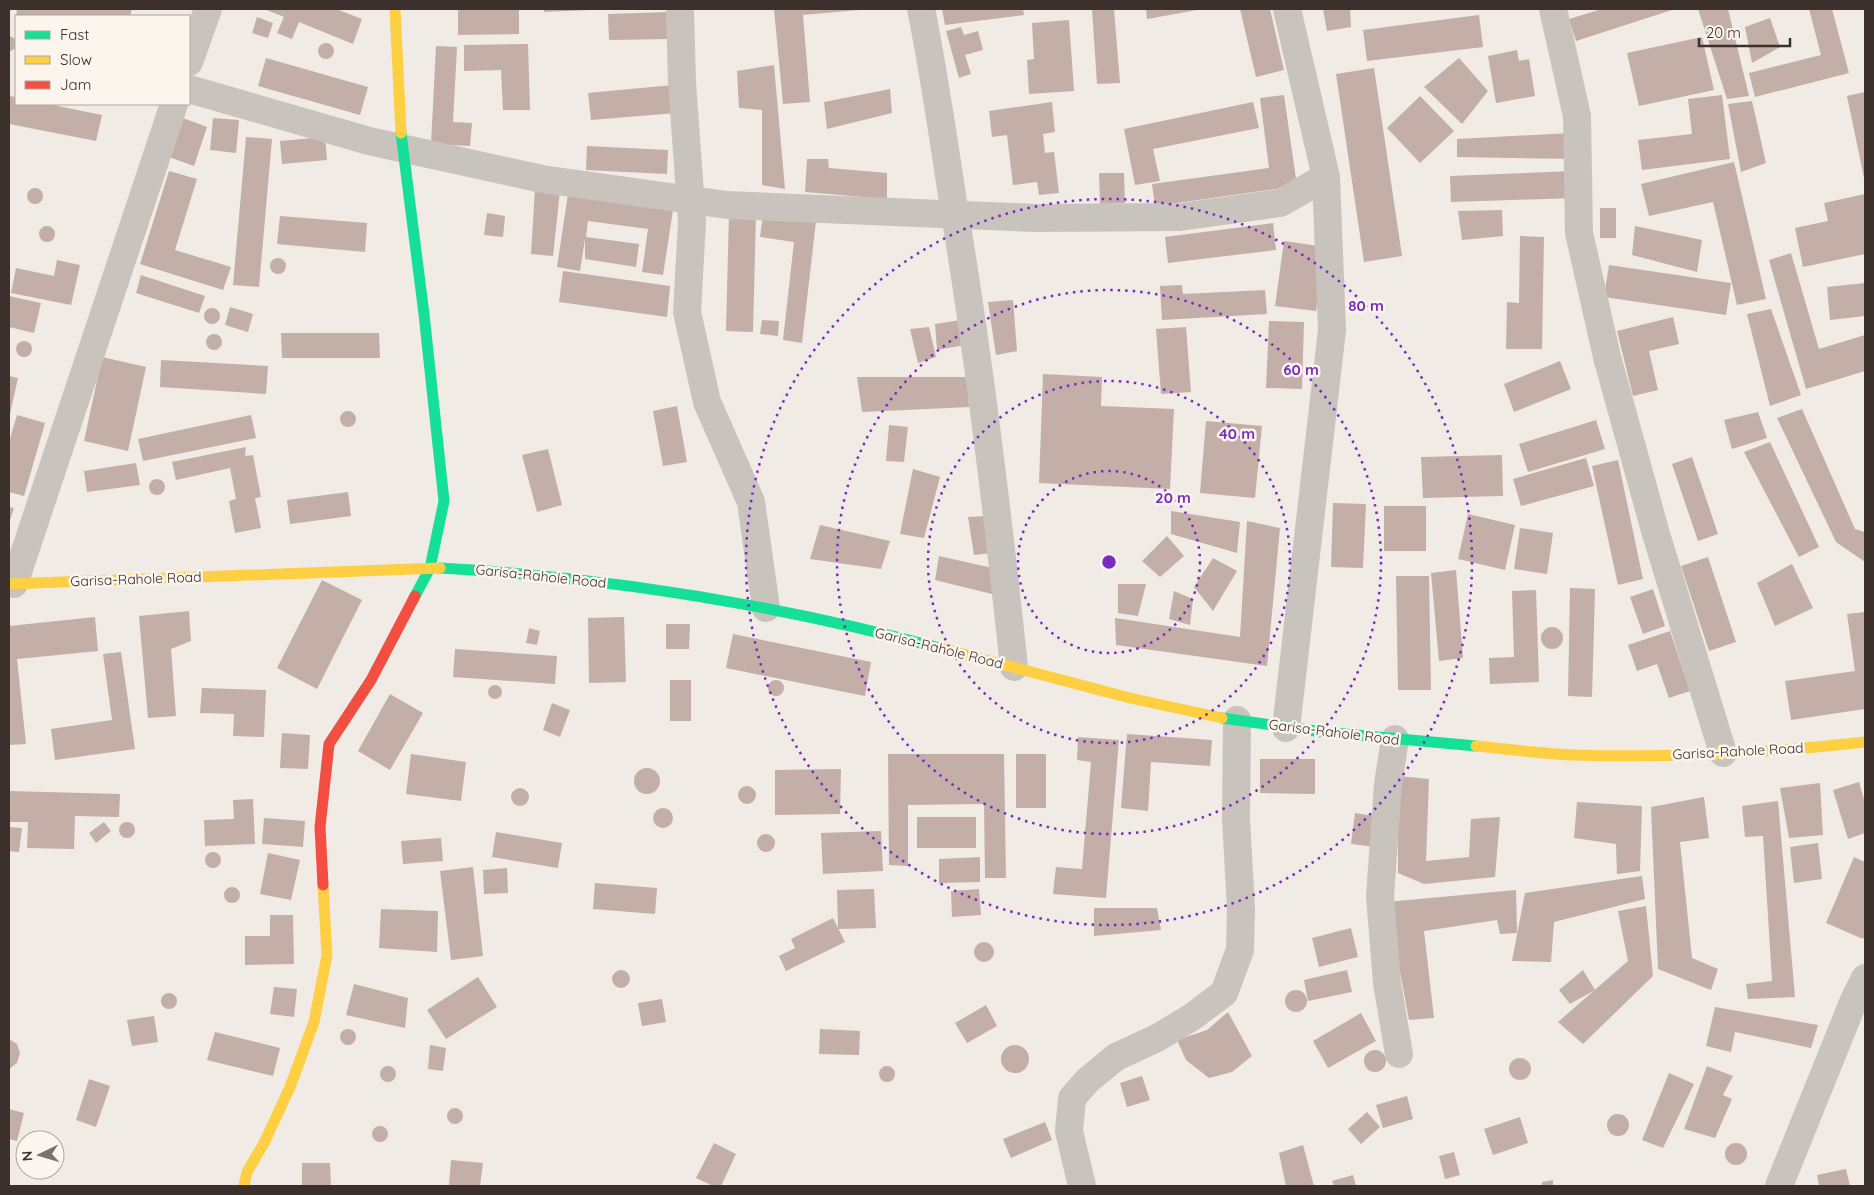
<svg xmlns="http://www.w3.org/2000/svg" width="1874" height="1195" viewBox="0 0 1874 1195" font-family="Quicksand,sans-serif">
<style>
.building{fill:#c3afa7}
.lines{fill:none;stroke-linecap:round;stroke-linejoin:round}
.street{stroke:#c9c3be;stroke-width:28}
.fast{stroke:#16e098;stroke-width:11}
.slow{stroke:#ffcf43;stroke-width:11}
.jam{stroke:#f24e42;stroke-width:11}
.ring{fill:none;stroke:#7b2cbf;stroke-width:2.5;stroke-dasharray:2.5 5}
.labels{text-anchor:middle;stroke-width:5;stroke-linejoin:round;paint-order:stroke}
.street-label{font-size:14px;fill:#3b302b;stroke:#fbf5ee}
.centre{fill:#7b2cbf;stroke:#fbf5ee;stroke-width:2.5}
.ring-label{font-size:15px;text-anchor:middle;font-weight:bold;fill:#7b2cbf;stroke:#fbf5ee;stroke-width:5;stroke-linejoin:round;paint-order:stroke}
</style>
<rect width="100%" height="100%" fill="#f0ebe5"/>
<path class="building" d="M17 9H132L130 16H16Z
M264 9H336L362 19 353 44 299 22 292 39 277 33 284 17Z
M458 9H519V34L458 35Z
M544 9H591V10L544 12Z
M774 9H859V10L803 15 810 102 783 104Z
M942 9H1023L1024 15 945 25Z
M1092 9H1114L1120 83 1097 84Z
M1146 9H1196L1197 10 1147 19Z
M1240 9H1270L1284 70 1256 77Z
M1323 9H1350L1351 27 1327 31Z
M1602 9H1675L1576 41 1569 19Z
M1698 9H1728L1749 96 1727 99Z
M1809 9H1832L1849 73 1755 97 1749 73 1821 55Z
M669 12V39L609 40 608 14Z
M1479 15 1483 47 1367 61 1363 30Z
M257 17 273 23 268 38 252 33Z
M1770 18 1780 47 1752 63 1745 27Z
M1069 20 1074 91 1029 94 1027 60 1034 59 1032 23Z
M961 27 964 35 978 31 983 50 965 55 971 74 959 78 946 31Z
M9 36 14 38 16 41V48L9 52Z
M1702 37 1714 90 1639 106 1627 53Z
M318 51a8 8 0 1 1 16 0a8 8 0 1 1-16 0Z
M528 44 530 110H503L501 70 464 71V45Z
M436 46 457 47 453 122 472 123 470 146 431 144Z
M1517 50 1519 61 1529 59 1535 96 1496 103 1488 56Z
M266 58 368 87 360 115 258 86Z
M1459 58 1488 91 1462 124 1424 87Z
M774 65 785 189 762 185V110L739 108 737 71Z
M1374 68 1402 256 1364 262 1336 74Z
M673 85 676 113 591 120 588 93Z
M890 89 892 113 827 129 824 102Z
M1865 92V178H1864L1847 96Z
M1284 95 1297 186 1155 206 1152 184 1269 168 1260 98Z
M1722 95 1730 159 1642 170 1638 140 1692 134 1688 99Z
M9 96 16 97V104H48L102 115 96 141 9 124Z
M1420 96 1454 131 1420 163 1387 128Z
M1752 101 1766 163 1741 172 1728 104Z
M1052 102 1055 132 1043 134 1045 153 1054 152 1059 193 1039 195 1037 182 1013 185 1007 135 992 137 989 111Z
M1253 102 1259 128 1153 149 1160 181 1135 185 1124 129Z
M183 118 207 127 194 166 169 157Z
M213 118 239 120 236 153 210 150Z
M1571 133 1574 159 1457 157V139Z
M246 137 272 139 259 287 233 285Z
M325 137 327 160 282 164 280 141Z
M587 146 668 150 667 174 586 170Z
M807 159H828L829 168 887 173V199L805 192Z
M1734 162 1766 299 1737 305 1713 202 1649 216 1641 184Z
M169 171 197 179 175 250 231 267 223 290 140 264Z
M1573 171 1574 198 1451 202 1450 176Z
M1099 173H1124L1125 203 1100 204Z
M27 196a8 8 0 1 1 16 0a8 8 0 1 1-16 0Z
M535 189 560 191 553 256 531 254Z
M568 194 673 210 663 275 642 272 648 229 588 221 586 237 639 244 636 267 585 259V239L580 271 557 267Z
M1865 194V254L1803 267 1795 228 1828 221 1824 203Z
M1600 208H1616V238H1600Z
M1502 210 1503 236 1462 240 1458 211Z
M487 213 505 216 503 237 484 235Z
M729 213H756L753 332 726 331Z
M763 215 816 221 802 343 783 340 794 242 760 237Z
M280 216 367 223 365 252 277 244Z
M1273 223 1276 250 1168 263 1165 237Z
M39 234a8 8 0 1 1 16 0a8 8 0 1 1-16 0Z
M1635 226 1702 240 1697 272 1632 255Z
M1520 236 1544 237 1542 349H1506L1507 302 1519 303Z
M1284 241 1325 247 1316 311 1275 306Z
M1791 253 1819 349 1865 335V371L1806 389 1769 260Z
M270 266a8 8 0 1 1 16 0a8 8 0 1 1-16 0Z
M57 260 80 265 71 305 11 293 16 268 54 276Z
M1609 265 1731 283 1726 315 1604 297Z
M563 271 670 286 667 317 559 302Z
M141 275 205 296 199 313 136 293Z
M1865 283V316L1830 320 1827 287Z
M1182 285 1183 294 1265 290 1267 314 1162 320 1160 286Z
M9 296 41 303 34 333 9 327Z
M1013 300 1017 351 996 355 988 302Z
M230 307 253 314 248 332 225 325Z
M204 316a8 8 0 1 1 16 0a8 8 0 1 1-16 0Z
M1771 309 1801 395 1770 406 1747 314Z
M1673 317 1679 344 1649 351 1658 390 1633 396 1617 331Z
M762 320 779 321 778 336 760 334Z
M961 320 965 345 937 350 935 324Z
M1269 321 1304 322 1302 389 1266 388Z
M929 327 936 357 918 363 910 329Z
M1186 327 1191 392 1161 394 1156 329Z
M281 333H379L380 358H282Z
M206 342a8 8 0 1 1 16 0a8 8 0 1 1-16 0Z
M16 349a8 8 0 1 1 16 0a8 8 0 1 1-16 0Z
M102 357 146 367 128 451 84 441Z
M161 360 268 366 266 394 160 387Z
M1560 361 1571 389 1514 412 1504 384Z
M1043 374 1102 377 1101 406 1174 409 1170 489 1039 483Z
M9 376 18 378 10 414H9Z
M857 377H967L969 407 862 412Z
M677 406 687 462 663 466 653 411Z
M1802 409 1855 529 1865 532V562L1836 542 1777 418Z
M340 419a8 8 0 1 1 16 0a8 8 0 1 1-16 0Z
M1758 412 1767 438 1732 449 1724 420Z
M17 415 45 423 24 496 9 492V442Z
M251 415 256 438 143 461 138 439Z
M1596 420 1605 449 1528 472 1519 444Z
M1206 421 1262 426 1255 498 1200 493Z
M889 425 908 427 904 462 886 461Z
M1770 442 1819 547 1799 557 1744 452Z
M246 447 245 456 253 455 261 497 255 498 261 528 235 533 229 501 236 499 230 468 176 480 172 462Z
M548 449 562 505 537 512 522 455Z
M1502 455 1503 496 1423 498 1421 457Z
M1692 457 1718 534 1698 541 1672 464Z
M1586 458 1594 486 1521 506 1513 479Z
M1618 460 1643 579 1618 585 1592 466Z
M136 463 140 485 87 492 84 471Z
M913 469 940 477 924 538 900 534Z
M149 487a8 8 0 1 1 16 0a8 8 0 1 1-16 0Z
M348 492 351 516 290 524 287 500Z
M1333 503 1366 504 1363 568 1331 567Z
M1384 506H1426V551H1384Z
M9 507 14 508 9 523Z
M1171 511 1240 522 1237 553 1171 534Z
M1468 514 1515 525 1505 570 1458 559Z
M988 516 992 553 974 555 968 517Z
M1247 521 1280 528 1267 666 1116 645 1115 618 1240 637Z
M820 525 890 541 881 569 810 559Z
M1520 528 1553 533 1547 574 1514 569Z
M1167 536 1184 556 1160 577 1142 561Z
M939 556 997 569 992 594 935 580Z
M1708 557 1736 642 1709 651 1681 566Z
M1213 558 1237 571 1213 611 1194 587Z
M1792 564 1813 608 1775 626 1757 583Z
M1456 570 1463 658 1439 661 1431 573Z
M1396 576H1429L1431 690H1398Z
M322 580 362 600 317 689 277 668Z
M1118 584H1146L1138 616 1118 613Z
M1570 588 1595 589 1592 697 1568 696Z
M1653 589 1665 626 1643 634 1630 597Z
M1536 590 1539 682 1490 684 1489 658 1514 657 1512 591Z
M1174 591 1193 599 1190 625 1169 619Z
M189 611 191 641 171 649 176 716 148 718 139 616Z
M1865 612V709L1791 720 1785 681 1855 671 1847 614Z
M95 617 98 651 17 659 26 744 9 745V626Z
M624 617 626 682 589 683 588 618Z
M666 624H690L689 649H666Z
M1541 638a11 11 0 1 1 22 0a11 11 0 1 1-22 0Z
M529 628 540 631 537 645 526 643Z
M1670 631 1690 691 1669 698 1657 664 1637 671 1628 645Z
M733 634 871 662 865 696 726 668Z
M455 649 557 656 555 684 453 677Z
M121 652 135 749 55 760 51 729 112 720 103 654Z
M670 680H691V721H670Z
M768 688a8 8 0 1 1 16 0a8 8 0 1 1-16 0Z
M488 692a7 7 0 1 1 14 0a7 7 0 1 1-14 0Z
M202 688 266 690 264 737 233 736 234 714 200 713Z
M390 694 423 713 390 770 358 751Z
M552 703 570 710 560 737 543 730Z
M282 733 310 735 308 769 280 768Z
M1127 734 1212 740 1210 766 1151 762 1148 811 1121 808Z
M1078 737 1119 740 1106 898 1053 894 1056 867 1082 869 1091 762 1077 760Z
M411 754 466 762 461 801 406 794Z
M888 754H1004L1006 878H985L984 804 908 805V866L889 865Z
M1016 754H1046V808H1016Z
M1260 759H1315V794L1260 793Z
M634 781a13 13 0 1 1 26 0a13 13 0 1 1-26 0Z
M841 769 840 814 775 815V770Z
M1398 776 1429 779 1426 861 1469 857 1471 819 1500 817 1495 877 1424 884 1398 873Z
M1859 782 1865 803V833L1848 839 1833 790Z
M1820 783 1823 835 1789 838 1780 788Z
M738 795a9 9 0 1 1 18 0a9 9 0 1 1-18 0Z
M511 797a9 9 0 1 1 18 0a9 9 0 1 1-18 0Z
M9 791 120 794 119 817 75 816 74 849 27 848 28 822H9Z
M1704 797 1709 838 1680 842 1692 958 1718 969 1711 990 1658 969 1651 807Z
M253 799 255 844 205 846 204 820 234 819 233 800Z
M1778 801 1795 997 1748 999 1746 984 1772 981 1763 836 1745 837 1742 806Z
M1577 802 1642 806 1640 871 1617 874 1616 844 1574 838Z
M653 818a10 10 0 1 1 20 0a10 10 0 1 1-20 0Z
M1355 813 1380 817 1376 847 1351 844Z
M917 817H976V848H917Z
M264 818 305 821 303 847 262 844Z
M119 830a8 8 0 1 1 16 0a8 8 0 1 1-16 0Z
M104 822 111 831 96 843 89 833Z
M9 827 22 828 19 852 9 851Z
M881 831 883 871 823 874 821 833Z
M496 832 562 843 558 868 492 857Z
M757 843a9 9 0 1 1 18 0a9 9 0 1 1-18 0Z
M441 838 443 861 403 864 401 841Z
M1818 843 1822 879 1794 883 1790 847Z
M205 860a8 8 0 1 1 16 0a8 8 0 1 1-16 0Z
M268 853 300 860 291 900 260 894Z
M980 857V882L939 883V859Z
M1854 857 1865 862V934L1863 939 1826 923Z
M473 867 483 956 451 960 440 871Z
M507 868 508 893 484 894 483 870Z
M1642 876 1645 899 1554 922 1551 962 1512 961 1525 893Z
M595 883 657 888 655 914 593 909Z
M224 895a8 8 0 1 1 16 0a8 8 0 1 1-16 0Z
M874 889 876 928 838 929 837 890Z
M979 889 981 915 952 917 951 891Z
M1516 890 1517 933 1500 934 1497 920 1424 931 1434 1018 1409 1020 1387 902Z
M1646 906 1653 976 1583 1044 1558 1022 1628 961 1618 911Z
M1094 908H1157L1161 930 1094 936Z
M381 909 438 911 437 952 379 948Z
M270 915H293L294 964 245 965V936H270Z
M833 918 845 942 786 971 779 956 795 948 791 939Z
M1351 928 1358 957 1319 967 1312 938Z
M974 952a10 10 0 1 1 20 0a10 10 0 1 1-20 0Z
M1347 970 1352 992 1308 1001 1304 980Z
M1583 970 1595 990 1570 1004 1559 990Z
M612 979a9 9 0 1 1 18 0a9 9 0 1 1-18 0Z
M478 977 497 1007 446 1039 427 1010Z
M354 984 408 998 405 1028 346 1015Z
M274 987 297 989 294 1017 270 1014Z
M1285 1001a11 11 0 1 1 22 0a11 11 0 1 1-22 0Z
M161 1001a8 8 0 1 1 16 0a8 8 0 1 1-16 0Z
M662 999 666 1022 642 1026 638 1003Z
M986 1005 997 1026 967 1043 955 1023Z
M1715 1007 1818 1025 1811 1048 1735 1032 1731 1052 1706 1046Z
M1228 1012 1252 1056 1232 1072 1209 1078 1186 1060 1177 1040 1207 1030Z
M1361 1013 1376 1041 1328 1068 1313 1041Z
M154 1016 158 1042 132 1046 127 1020Z
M340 1037a8 8 0 1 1 16 0a8 8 0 1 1-16 0Z
M820 1029 860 1031 859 1055 819 1054Z
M215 1032 280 1048 273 1076 207 1060Z
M9 1039 17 1044 20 1053 17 1063 9 1069Z
M430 1045 446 1048 443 1071 428 1069Z
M1001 1059a14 14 0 1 1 28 0a14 14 0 1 1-28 0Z
M1364 1061a11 11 0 1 1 22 0a11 11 0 1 1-22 0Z
M1509 1069a11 11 0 1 1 22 0a11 11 0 1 1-22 0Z
M879 1074a8 8 0 1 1 16 0a8 8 0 1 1-16 0Z
M380 1074a8 8 0 1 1 16 0a8 8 0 1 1-16 0Z
M1707 1066 1733 1076 1723 1095 1732 1099 1715 1138 1684 1129Z
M1669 1073 1694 1084 1663 1148 1642 1140Z
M1142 1076 1150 1100 1127 1107 1120 1083Z
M89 1079 110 1086 96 1127 76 1120Z
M1407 1096 1413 1119 1383 1128 1376 1105Z
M447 1116a8 8 0 1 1 16 0a8 8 0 1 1-16 0Z
M9 1109 24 1113 17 1141 9 1139Z
M1367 1112 1380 1127 1361 1144 1348 1129Z
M1607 1125a11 11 0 1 1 22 0a11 11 0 1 1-22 0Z
M1520 1117 1528 1143 1493 1155 1484 1129Z
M1045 1122 1052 1140 1011 1158 1003 1139Z
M372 1134a8 8 0 1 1 16 0a8 8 0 1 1-16 0Z
M1725 1154a11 11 0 1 1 22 0a11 11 0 1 1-22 0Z
M714 1143 736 1154 721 1186H713L696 1178Z
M1303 1145 1314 1186H1286L1279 1153Z
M1454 1152 1460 1175 1445 1179 1439 1156Z
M451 1160 483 1163 480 1186 449 1185Z
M302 1163H330L331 1186H302Z
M1846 1169 1850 1186H1819L1817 1175Z
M1353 1175 1356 1186H1334L1332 1181Z
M1553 1180V1186H1542V1182Z"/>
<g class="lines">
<path class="street" d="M680 9 682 82 692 222 687 312 707 402 751 502 766 608
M921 9C935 77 944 145 955 214 980 364 998 516 1014 667
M1553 9 1577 116 1579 233 1607 357 1656 534 1723 753
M189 62 208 9
M189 89 369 141 542 179 727 205 1037 218 1180 217 1280 203 1326 177
M14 584 174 104
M1286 728 1332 330 1326 177 1287 9
M1395 739 1388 784 1380 896 1387 983 1399 1054
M1082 1186 1069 1131 1072 1098 1088 1080 1116 1057 1157 1038 1192 1017 1224 993 1240 950 1241 909 1236 819 1237 720
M1779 1186 1854 1000 1865 978"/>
<path class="fast" d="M401 133 424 314 444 501 430 568 415 596
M440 568C609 577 776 605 940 648
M1222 718 1323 732 1476 746"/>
<path class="slow" d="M395 9 401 133
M9 584 440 568
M940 648 1130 698 1222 718
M1476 746C1508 749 1541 754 1574 755 1671 758 1769 753 1865 742
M244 1186 247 1172 264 1143 290 1087 314 1022 327 955 323 885"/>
<path class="jam" d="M323 885 320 827 329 744 371 680 415 596"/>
</g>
<g class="ring">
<circle cx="1109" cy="562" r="91"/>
<circle cx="1109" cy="562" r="181"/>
<circle cx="1109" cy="562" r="272"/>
<circle cx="1109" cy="562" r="363"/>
</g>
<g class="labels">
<g class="street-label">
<text transform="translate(541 576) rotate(6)" y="5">Garisa-Rahole Road</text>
<text transform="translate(136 579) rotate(-2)" y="5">Garisa-Rahole Road</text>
<text transform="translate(939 648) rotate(14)" y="5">Garisa-Rahole Road</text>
<text transform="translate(1334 732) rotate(7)" y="5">Garisa-Rahole Road</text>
<text transform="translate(1738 751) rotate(-3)" y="5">Garisa-Rahole Road</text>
</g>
</g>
<circle cx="1109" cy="562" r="8" class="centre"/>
<g class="ring-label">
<text x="1366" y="311">80 m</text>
<text x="1301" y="375">60 m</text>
<text x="1237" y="439">40 m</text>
<text x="1173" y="503">20 m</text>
</g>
<rect width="1874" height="1195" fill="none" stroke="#3b302b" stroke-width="20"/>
<rect x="15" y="15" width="175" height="90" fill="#fbf5ee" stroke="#aea6a0"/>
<rect x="25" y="31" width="25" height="8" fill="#16e098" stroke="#aea6a0"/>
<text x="60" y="40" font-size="15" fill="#3b302b">Fast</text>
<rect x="25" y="56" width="25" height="8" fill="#ffcf43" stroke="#aea6a0"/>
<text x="60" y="65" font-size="15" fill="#3b302b">Slow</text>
<rect x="25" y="81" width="25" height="8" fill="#f24e42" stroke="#aea6a0"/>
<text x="60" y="90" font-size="15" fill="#3b302b">Jam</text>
<g transform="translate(40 1155) rotate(265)"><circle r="24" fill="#fbf5ee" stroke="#aea6a0"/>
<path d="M0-4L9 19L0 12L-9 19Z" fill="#7a716c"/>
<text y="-8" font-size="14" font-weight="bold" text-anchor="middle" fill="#3b302b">N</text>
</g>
<path d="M1699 38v8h91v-8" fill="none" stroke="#3b302b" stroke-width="2.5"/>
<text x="1706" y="38" font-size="15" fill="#3b302b" stroke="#fbf5ee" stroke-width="4" paint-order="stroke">20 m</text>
</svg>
